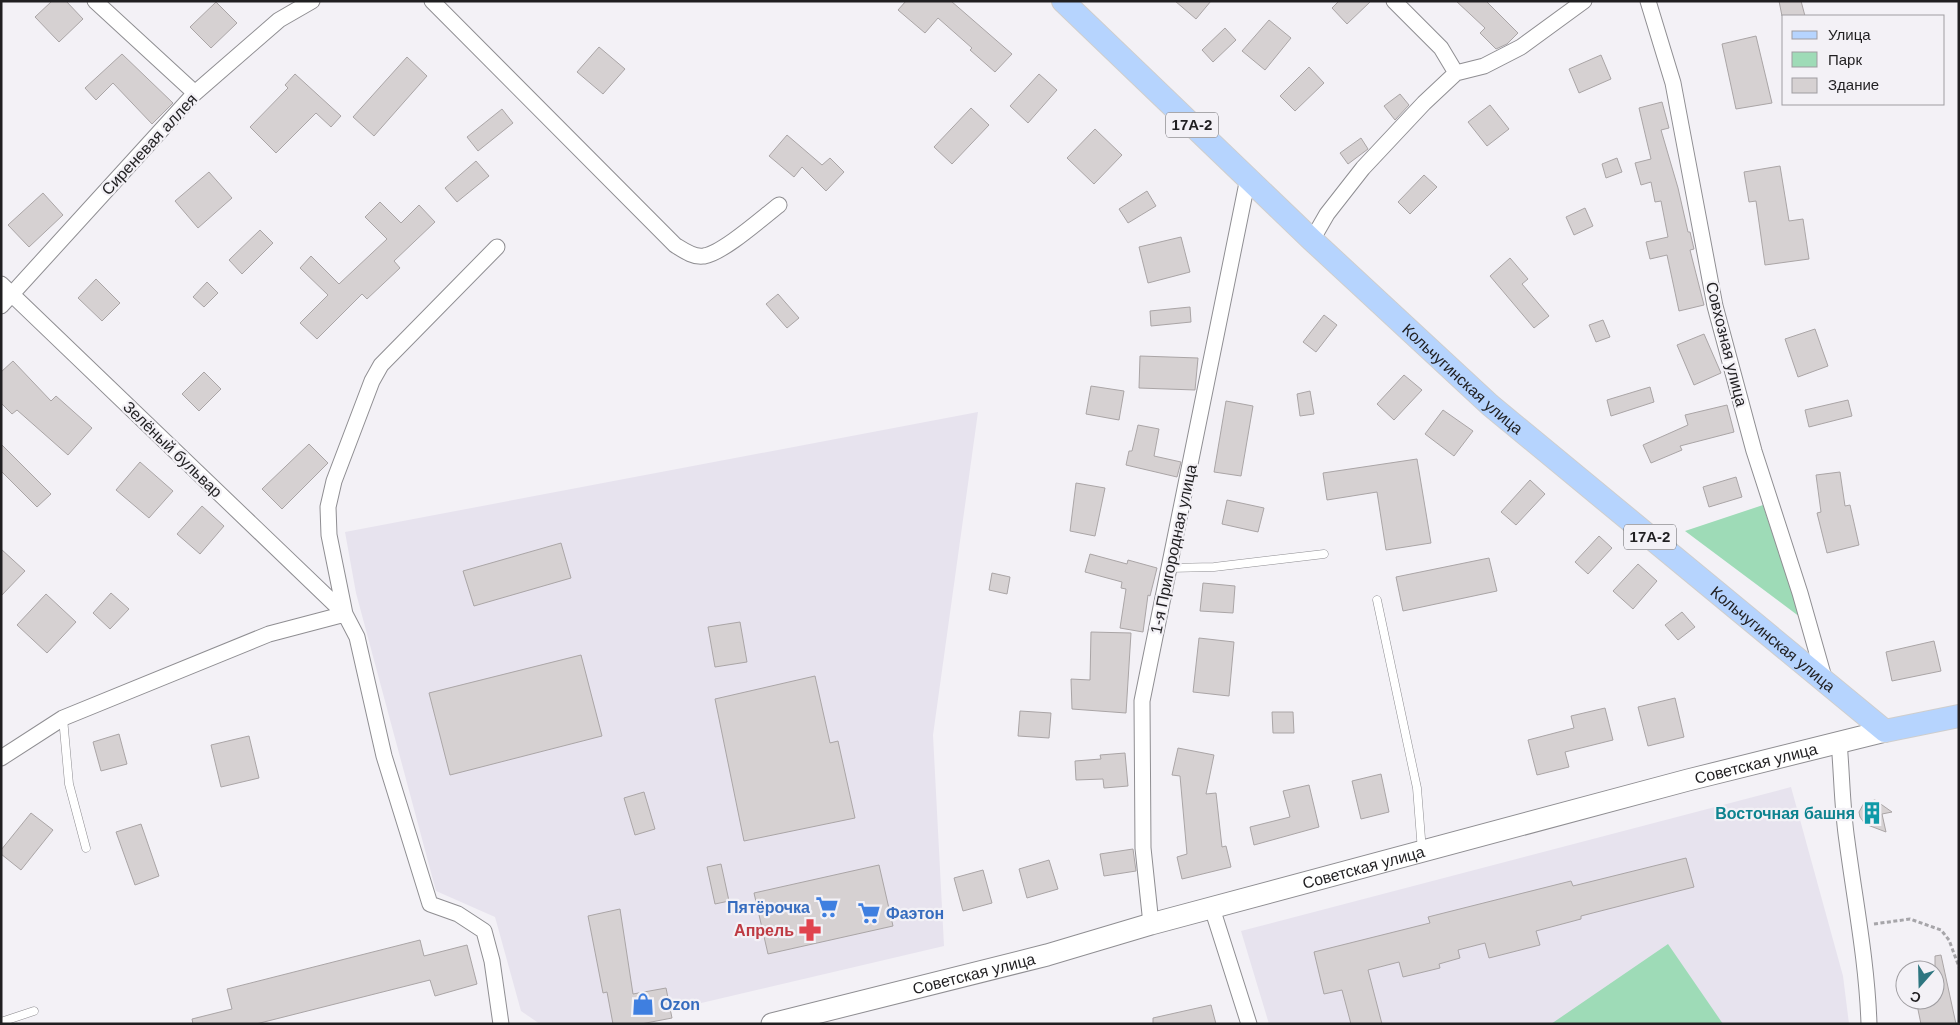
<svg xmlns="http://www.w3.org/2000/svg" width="1960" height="1025" viewBox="0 0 1960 1025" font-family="Helvetica,sans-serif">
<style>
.built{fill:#e7e3ee}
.green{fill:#9edbb7}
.building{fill:#d6d1d2;stroke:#aaa5a6}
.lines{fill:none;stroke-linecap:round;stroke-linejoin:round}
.lane-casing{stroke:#8f8e92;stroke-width:9}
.street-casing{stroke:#8f8e92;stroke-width:17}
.secondary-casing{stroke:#8f8e92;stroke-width:23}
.primary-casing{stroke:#cecece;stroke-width:24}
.path{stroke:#a6a5a9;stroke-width:3;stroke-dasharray:4 2.5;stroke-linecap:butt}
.lane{stroke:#fff;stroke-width:8}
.street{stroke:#fff;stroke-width:15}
.secondary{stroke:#fff;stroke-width:21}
.primary{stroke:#b6d4fe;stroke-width:22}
.labels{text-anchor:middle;stroke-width:4.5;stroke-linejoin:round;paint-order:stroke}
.shield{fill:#f3f1f6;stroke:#5f5e61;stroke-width:1}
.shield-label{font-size:15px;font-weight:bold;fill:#201f21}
.street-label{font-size:16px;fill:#201f21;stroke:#f3f1f6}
.culture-label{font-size:16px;font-weight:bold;fill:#0d838f;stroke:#f3f1f6;text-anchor:end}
.shop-label{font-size:16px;font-weight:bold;fill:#366cbe;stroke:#f3f1f6;text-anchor:start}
.health-label{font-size:16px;font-weight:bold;fill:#be3a42;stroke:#f3f1f6;text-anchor:end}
</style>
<rect width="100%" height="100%" fill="#f3f1f6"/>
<path class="built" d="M978 412 933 735 944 946 612 1024H540L521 1011 495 917 436 891 356 593 345 532Z
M1791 787 1843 976 1849 1024H1269L1241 931Z"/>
<path class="green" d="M1763 505 1800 617 1685 531Z
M1668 944 1723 1024H1551Z"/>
<path class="building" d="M52 1H66L83 19 59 42 35 17Z
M906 1H951L1012 54 995 72 970 50 972 48 938 18 925 33 898 10Z
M1175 1H1211L1196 19Z
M1339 1H1371L1347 24 1332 8Z
M1456 1H1486L1518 33 1507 44 1496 49 1480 33 1485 28Z
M1779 1H1801L1805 16H1782Z
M216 2 237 23 211 48 190 27Z
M1269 20 1291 38 1265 70 1242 51Z
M1225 28 1236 40 1213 62 1202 50Z
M1756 36 1772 103 1736 109 1722 44Z
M599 47 625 69 603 94 577 72Z
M122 54 173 103 152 124 113 83 96 100 85 88Z
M1601 55 1611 79 1579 93 1569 69Z
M407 57 427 76 374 136 353 117Z
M1309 67 1324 83 1295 111 1280 96Z
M295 74 341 116 331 127 316 113 276 153 250 127 288 88 285 85Z
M1039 74 1057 90 1028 123 1010 106Z
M1400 94 1409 105 1395 120 1384 106Z
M1662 102 1669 128 1661 130 1678 188 1688 232H1690L1694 249 1690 250 1704 305 1679 311 1667 255 1650 259 1646 242 1668 237 1661 201 1655 202 1651 182 1641 185 1635 163 1651 159 1639 108Z
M1490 105 1509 129 1487 146 1468 122Z
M971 108 989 125 952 164 934 147Z
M502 109 513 123 478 151 467 137Z
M1095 129 1122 155 1094 184 1067 158Z
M787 135 822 165 830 158 844 172 826 191 802 167 794 177 769 156Z
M1361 138 1368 149 1348 164 1340 153Z
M1617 158 1622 172 1606 178 1602 164Z
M476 161 489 176 457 202 445 188Z
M1780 166 1789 221 1803 219 1809 259 1765 265 1756 201 1749 202 1744 172Z
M209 172 232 198 198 228 175 201Z
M1424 175 1437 187 1410 214 1398 202Z
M1147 191 1156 206 1128 223 1119 209Z
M43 193 63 215 29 247 8 225Z
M380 202 401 223 419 205 435 222 394 261 400 268 367 299 362 294 317 339 300 323 328 295 300 268 311 256 339 284 387 239 365 217Z
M1585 208 1593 226 1574 235 1566 217Z
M260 230 273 243 242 274 229 260Z
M1181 237 1190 272 1148 283 1139 247Z
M1510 258 1528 279 1522 284 1549 316 1534 328 1490 276Z
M96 279 120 303 102 321 78 298Z
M207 282 218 293 204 307 193 297Z
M778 294 799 318 787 328 766 304Z
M1190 307 1191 322 1151 326 1150 311Z
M1324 315 1337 325 1316 352 1303 342Z
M1603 320 1610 337 1596 342 1589 325Z
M1815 329 1828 366 1798 377 1785 339Z
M1704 334 1721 373 1694 385 1677 345Z
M1140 356 1198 358 1195 390 1139 388Z
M13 361 51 401 56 396 92 428 68 455 17 410 12 414 1 403V372Z
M204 372 221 389 199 411 182 394Z
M1404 375 1422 390 1394 420 1377 404Z
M1091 386 1124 391 1119 420 1086 414Z
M1650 387 1654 402 1611 416 1607 400Z
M1310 391 1314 414 1300 416 1297 394Z
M1848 400 1852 416 1809 427 1805 410Z
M1226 401 1253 406 1241 476 1214 472Z
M1727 405 1734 432 1680 446 1682 450 1651 463 1643 445 1688 425 1685 415Z
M1443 410 1473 431 1454 456 1425 434Z
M1138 425 1159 429 1154 456 1181 462 1177 477 1126 465 1129 451H1132Z
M1 444 51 494 37 507 1 471Z
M309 444 328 463 282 509 262 489Z
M1417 459 1431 543 1386 550 1377 492 1327 500 1323 473Z
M140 462 173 491 149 518 116 490Z
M1840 472 1845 506 1850 505 1859 545 1827 553 1817 513 1821 512 1816 475Z
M1736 477 1742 497 1709 507 1703 487Z
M1530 480 1545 494 1516 525 1501 512Z
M1076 483 1105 488 1095 536 1070 531Z
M1227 500 1264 508 1258 532 1222 524Z
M202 506 224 526 200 554 177 534Z
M1599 536 1612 548 1588 574 1575 562Z
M561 543 571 578 474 606 463 571Z
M1 549 25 571 1 596Z
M1090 554 1127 564 1128 560 1157 568 1150 596 1148 595 1143 632 1120 628 1126 589 1121 588 1122 582 1085 572Z
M1489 558 1497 591 1403 611 1396 577Z
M1638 564 1657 581 1633 609 1613 591Z
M992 573 1010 577 1007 594 989 590Z
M1203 583 1235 586 1233 613 1200 611Z
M111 593 129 609 110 629 93 613Z
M46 594 76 622 47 653 17 625Z
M1682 612 1695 627 1678 640 1665 625Z
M740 622 747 662 715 667 708 627Z
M1091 632 1131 633 1126 713 1072 709 1071 679 1090 680Z
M1199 638 1234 642 1229 696 1193 692Z
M1934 641 1941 671 1892 681 1886 652Z
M581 655 602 736 450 775 429 693Z
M815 676 830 743 838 741 855 818 744 841 715 699Z
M1675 698 1684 737 1648 746 1638 707Z
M1605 708 1613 740 1565 752 1569 767 1537 775 1528 740 1574 728 1571 716Z
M1020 711 1051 713 1049 738 1018 736Z
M1272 712H1293L1294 733H1273Z
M119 734 127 764 101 771 93 742Z
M249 736 259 778 221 787 211 745Z
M1178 748 1214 755 1206 794 1216 793 1222 847 1226 846 1231 867 1182 879 1177 857 1187 854 1180 776 1172 775Z
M1125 753 1128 786 1104 788 1103 779 1076 780 1075 761 1101 759 1100 755Z
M1381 774 1389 812 1361 819 1352 781Z
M1309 785 1319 827 1254 845 1250 827 1290 817 1283 791Z
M644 792 655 829 635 835 624 798Z
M1875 800 1892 812 1882 814 1886 832 1865 824 1860 817 1859 812 1864 803Z
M31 813 53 830 21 870 1 854V850Z
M141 824 159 876 135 885 116 832Z
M1133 849 1136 871 1104 876 1100 854Z
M1686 858 1694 887 1581 916V919L1536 931 1540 945 1489 958 1485 943 1458 950 1460 958 1439 964 1440 968 1403 977 1399 962 1368 970 1382 1024H1351L1342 990 1324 994 1314 952 1430 923 1428 917 1571 881 1573 886Z
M1049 860 1058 889 1027 898 1019 869Z
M721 864 729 901 715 904 707 867Z
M879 865 893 926 768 954 754 893Z
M983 870 992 903 963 911 954 878Z
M620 909 633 994 666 988 672 1018 641 1024H613L607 992 603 993 588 916Z
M420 940 424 956 467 945 477 984 435 996 430 980 256 1024H193L192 1019 232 1009 227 989Z
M1941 955 1956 1024H1921L1916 1000H1935V956Z
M1211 1005 1216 1024H1153V1018Z"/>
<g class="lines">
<defs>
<path id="lane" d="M1169 568 1214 567 1324 554
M1377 600 1417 788 1422 851
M63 718 69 784 86 848
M1 1022 34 1011"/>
<path id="street" d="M95 1 195 93
M432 1 675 245C683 250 694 258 704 256 723 253 762 218 779 205
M1394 1 1441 48 1456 73
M1648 1 1673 83 1715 306 1754 451 1800 593 1825 681
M1312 240 1327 214 1363 168 1424 103 1456 73 1484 66 1521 47 1584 1
M1 284 345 614 357 637 384 756 430 904 458 914 484 931 492 961 501 1024
M1 306 195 93 279 20 312 1
M1839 742C1842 775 1842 808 1847 841 1855 902 1867 962 1869 1024
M1 758 63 718 269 634 345 614 329 535 328 507 334 481 372 381 381 365 497 247
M1212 908 1249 1024
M1151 924 1143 848 1142 701 1248 178"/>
<g id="secondary">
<path id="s1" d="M772 1024 1047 955 1151 924 1688 780 1885 731"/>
</g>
<g id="primary">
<path id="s2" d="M1063 1 1312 240 1490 405 1885 731 1959 716"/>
</g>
</defs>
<use href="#lane" class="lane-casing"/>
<use href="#street" class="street-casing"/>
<use href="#secondary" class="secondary-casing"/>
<use href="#primary" class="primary-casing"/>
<path class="path" d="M1874 924 1910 919 1941 930 1949 940 1959 967"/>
<use href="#lane" class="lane"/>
<use href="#street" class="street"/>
<use href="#secondary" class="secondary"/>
<use href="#primary" class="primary"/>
</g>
<defs>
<symbol id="building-bare" viewBox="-9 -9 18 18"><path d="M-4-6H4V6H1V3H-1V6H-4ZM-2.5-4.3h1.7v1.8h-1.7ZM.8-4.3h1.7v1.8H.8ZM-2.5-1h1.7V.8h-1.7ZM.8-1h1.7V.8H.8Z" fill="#0f9aa8" stroke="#f3f1f6" stroke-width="2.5" paint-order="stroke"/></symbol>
<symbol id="supermarket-bare" viewBox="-9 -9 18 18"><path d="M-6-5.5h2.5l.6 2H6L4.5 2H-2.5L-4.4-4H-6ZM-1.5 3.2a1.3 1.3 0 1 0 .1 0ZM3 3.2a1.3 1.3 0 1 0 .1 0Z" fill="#3f7fe0" stroke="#f3f1f6" stroke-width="2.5" paint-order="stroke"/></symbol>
<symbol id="pharmacy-bare" viewBox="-9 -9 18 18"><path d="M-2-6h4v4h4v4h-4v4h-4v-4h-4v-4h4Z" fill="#e0444e" stroke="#f3f1f6" stroke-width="2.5" paint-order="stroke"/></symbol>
<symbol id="shop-bare" viewBox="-9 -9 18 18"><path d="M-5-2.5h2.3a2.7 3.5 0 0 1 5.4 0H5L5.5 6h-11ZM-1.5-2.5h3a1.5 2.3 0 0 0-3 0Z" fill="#3f7fe0" stroke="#f3f1f6" stroke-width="2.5" paint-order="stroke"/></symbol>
</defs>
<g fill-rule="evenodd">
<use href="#building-bare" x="1856" y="797" width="32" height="32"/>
<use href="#supermarket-bare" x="811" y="891" width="32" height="32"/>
<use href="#supermarket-bare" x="853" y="897" width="32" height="32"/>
<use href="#pharmacy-bare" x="794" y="914" width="32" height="32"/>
<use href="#shop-bare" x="627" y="988" width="32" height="32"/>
</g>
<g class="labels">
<g class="shield">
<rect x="1166" y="112.5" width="52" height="25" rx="4"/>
<rect x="1624" y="524.5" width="52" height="25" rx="4"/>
</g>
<g class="shield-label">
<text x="1192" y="130">17А-2</text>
<text x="1650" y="542">17А-2</text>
</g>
<g class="street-label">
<text transform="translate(149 144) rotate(-47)" y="6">Сиреневая аллея</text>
<text transform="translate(1727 344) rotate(76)" y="6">Совхозная улица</text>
<text dy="6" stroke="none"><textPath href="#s2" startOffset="550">Кольчугинская улица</textPath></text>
<text transform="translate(173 449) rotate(44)" y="6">Зелёный бульвар</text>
<text transform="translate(1173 549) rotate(-78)" y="6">1-я Пригородная улица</text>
<text dy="6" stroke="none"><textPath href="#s2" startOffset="955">Кольчугинская улица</textPath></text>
<text dy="6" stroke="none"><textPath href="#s1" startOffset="1018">Советская улица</textPath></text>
<text dy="6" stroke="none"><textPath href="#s1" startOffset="612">Советская улица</textPath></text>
<text dy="6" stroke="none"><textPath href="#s1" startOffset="208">Советская улица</textPath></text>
</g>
<g class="culture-label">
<text x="1855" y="819">Восточная башня</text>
</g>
<g class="shop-label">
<text x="810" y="913" text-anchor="end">Пятёрочка</text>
<text x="886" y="919">Фаэтон</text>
<text x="660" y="1010">Ozon</text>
</g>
<g class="health-label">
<text x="794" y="936">Апрель</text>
</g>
</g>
<rect width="1960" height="1025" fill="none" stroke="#201f21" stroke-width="5"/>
<rect x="1782" y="15" width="162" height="90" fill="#f3f1f6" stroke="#9f9da1"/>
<rect x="1792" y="31" width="25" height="8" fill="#b6d4fe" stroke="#9f9da1"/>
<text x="1828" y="40" font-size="15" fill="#201f21">Улица</text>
<rect x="1792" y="52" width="25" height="15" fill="#9edbb7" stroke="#9f9da1"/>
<text x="1828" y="65" font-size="15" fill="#201f21">Парк</text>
<rect x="1792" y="78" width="25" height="15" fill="#d6d1d2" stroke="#9f9da1"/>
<text x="1828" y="90" font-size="15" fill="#201f21">Здание</text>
<g transform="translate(1920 985) rotate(200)"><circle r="24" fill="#f3f1f6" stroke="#9f9da1"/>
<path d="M0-4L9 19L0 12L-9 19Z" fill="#2e7680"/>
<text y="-8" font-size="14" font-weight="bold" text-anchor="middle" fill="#201f21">С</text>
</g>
</svg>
